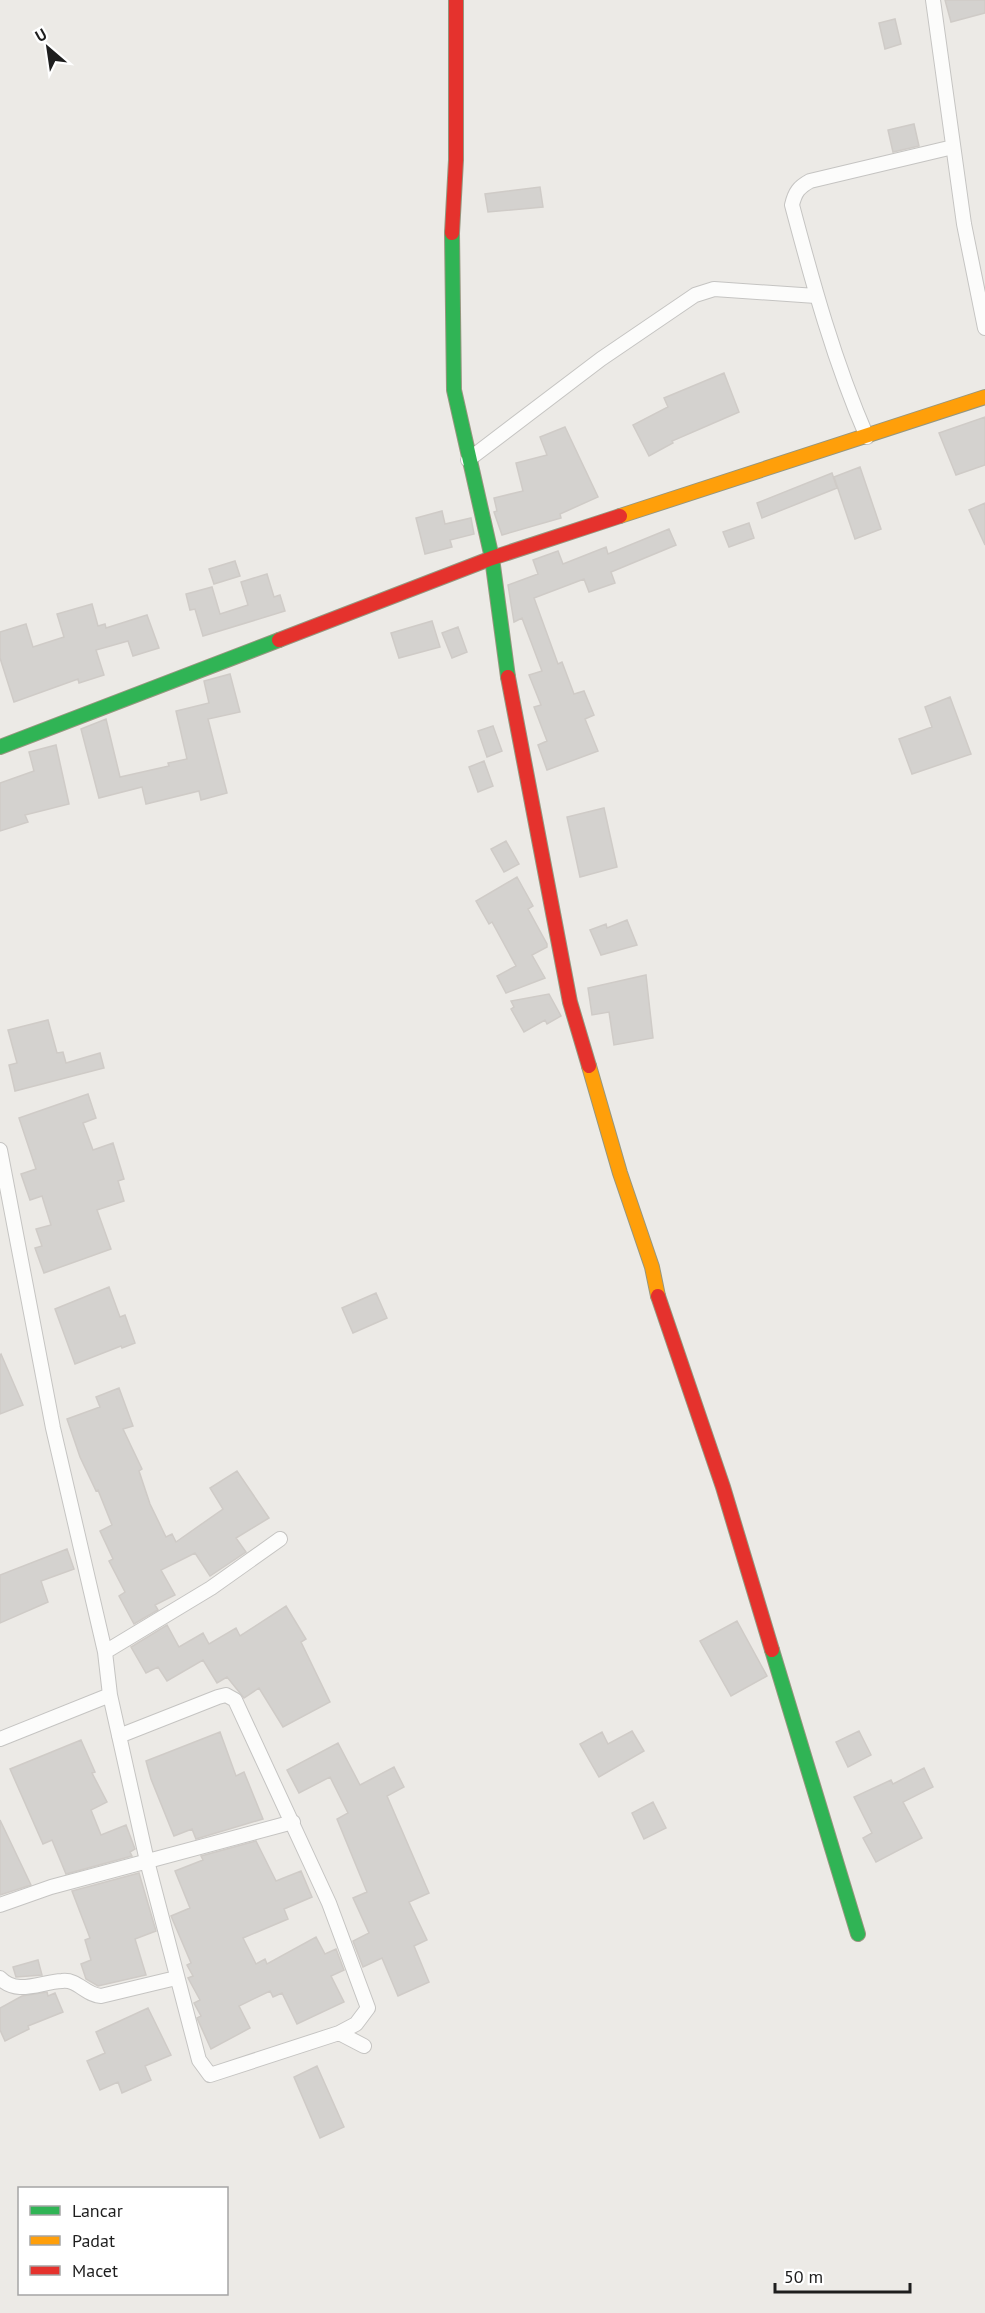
<svg xmlns="http://www.w3.org/2000/svg" width="985" height="2313" viewBox="0 0 985 2313" font-family="'PT Sans',sans-serif">
<style>
.building{fill:#d4d2cf;stroke:#cfcbc7;stroke-width:1.5}
.lines{fill:none;stroke-linecap:round;stroke-linejoin:round}
.street-casing{stroke:#c5c4c2;stroke-width:16}
.fast-casing{stroke:#95967e;stroke-width:16}
.slow-casing{stroke:#95967e;stroke-width:16}
.jam-casing{stroke:#95967e;stroke-width:16}
.street{stroke:#fcfcfb;stroke-width:14}
.fast{stroke:#30b455;stroke-width:14}
.slow{stroke:#ff9f0a;stroke-width:14}
.jam{stroke:#e5322d;stroke-width:14}
</style>
<rect width="100%" height="100%" fill="#eceae6"/>
<path class="building" d="M945 0H985V13L951 22Z
M895 19 901 44 885 49 879 23Z
M914 124 919 146 893 152 888 130Z
M540 187 543 207 488 212 485 194Z
M724 373 739 412 672 441 673 443 649 456 633 425 668 407 664 398Z
M985 417V465L956 475 939 433Z
M565 427 598 497 560 514 561 518 502 535 494 512 497 511 494 498 523 491 516 463 547 455 540 437Z
M860 467 881 529 855 539 834 477Z
M832 473 837 488 762 518 757 503Z
M985 503V545L969 510Z
M442 511 445 524 471 518 474 534 450 540 452 547 425 554 416 518Z
M749 523 754 538 729 547 723 532Z
M669 529 676 545 611 572 615 583 589 592 584 579 534 598 558 664 562 662 574 694 584 691 594 715 585 719 598 751 547 770 538 745 547 741 534 707 541 705 529 675 542 671 522 618 514 622 508 585 538 574 533 560 558 551 563 564 606 547 608 554Z
M235 561 240 576 214 584 209 569Z
M267 574 274 597 280 595 285 611 203 636 195 609 190 610 186 594 212 587 220 614 248 605 241 582Z
M92 604 98 626 105 624 106 628 147 615 159 648 133 656 128 641 96 650 104 675 79 683 78 679 14 702 0 658V632L26 624 33 647 64 637 57 614Z
M432 621 440 647 399 658 391 633Z
M458 627 467 652 452 658 442 633Z
M230 674 240 712 208 719 227 793 201 800 199 791 146 804 142 787 99 798 81 729 106 719 120 777 169 766 168 763 187 759 176 711 209 703 204 681Z
M950 697 971 754 912 774 899 739 932 727 925 707Z
M493 726 502 751 487 757 478 731Z
M56 745 69 804 25 815 28 822 0 831V783L34 771 29 752Z
M484 761 493 786 478 792 469 767Z
M604 808 617 867 580 877 567 817Z
M506 841 519 864 504 872 491 849Z
M517 877 533 906 528 909 547 944V947L532 955 545 978 506 993 497 976 516 966 492 922 489 924 476 901Z
M627 920 637 945 601 955 590 930 606 924 607 928Z
M646 975 653 1038 614 1045 609 1012 592 1015 588 988Z
M549 994 561 1016 547 1024 545 1020 524 1032 511 1009 514 1007 511 1001Z
M48 1020 57 1053 63 1052 66 1063 100 1053 104 1068 15 1091 9 1065 17 1063 8 1030Z
M88 1094 96 1118 83 1123 93 1150 113 1143 124 1179 118 1181 124 1201 97 1210 111 1249 44 1273 35 1248 42 1246 36 1229 51 1225 42 1196 30 1200 21 1174 36 1169 19 1118Z
M109 1287 120 1317 125 1315 135 1343 122 1348 121 1346 75 1364 55 1309Z
M376 1293 387 1318 353 1333 342 1308Z
M1 1354 23 1405 0 1414V1355Z
M119 1388 133 1426 123 1429 142 1469 139 1471 150 1504 166 1537 172 1534 176 1542 223 1509 210 1488 237 1471 269 1518 236 1538 246 1552 210 1576 195 1553 161 1570 175 1595 155 1605 158 1610 134 1624 119 1596 125 1592 109 1561 113 1559 100 1531 112 1525 98 1490 96 1491 80 1457 67 1419 100 1407 96 1397Z
M67 1549 74 1569 41 1581 48 1602 0 1623V1575Z
M286 1606 306 1639 301 1642 330 1702 283 1727 259 1688 244 1698 227 1677 217 1683 203 1660 167 1681 158 1667 146 1673 131 1647 167 1625 179 1647 203 1633 209 1644 236 1628 240 1636Z
M737 1621 767 1676 731 1696 700 1641Z
M632 1731 644 1751 599 1777 580 1744 602 1732 608 1744Z
M859 1731 871 1755 848 1767 836 1742Z
M220 1732 236 1776 244 1772 263 1819 196 1839 192 1829 174 1836 151 1779 146 1761Z
M81 1740 95 1772 92 1773 107 1802 91 1810 101 1835 126 1825 135 1849 130 1852 132 1856 66 1874 52 1840 43 1844 10 1769Z
M338 1743 360 1785 394 1767 404 1787 387 1796 429 1893 409 1902 427 1940 414 1946 429 1982 398 1996 382 1958 363 1967 353 1941 369 1933 353 1898 367 1892 337 1819 348 1813 330 1777 299 1793 287 1770Z
M924 1768 933 1787 903 1802 922 1838 876 1862 863 1838 872 1833 854 1797 891 1780 893 1784Z
M653 1802 666 1828 644 1839 632 1813Z
M0 1820 31 1885 0 1895Z
M256 1841 276 1881 301 1871 312 1897 284 1909 288 1919 243 1938 256 1964 265 1959 267 1964 316 1937 325 1954 336 1949 344 1970 331 1976 344 2002 297 2024 282 1993 273 1997 270 1991 239 2006 250 2028 211 2049 197 2018 201 2016 194 2003 200 2000 188 1978 193 1976 187 1965 191 1963 171 1916 190 1908 175 1871 203 1860 201 1856Z
M139 1873 156 1931 135 1939 146 1975 98 1986 86 1979 81 1964 91 1960 85 1940 90 1938 72 1891Z
M38 1960 42 1975 16 1977 13 1967Z
M47 1992 48 1996 55 1993 63 2012 28 2026 29 2029 5 2041 0 2030V2008L22 1996Z
M148 2008 171 2055 145 2066 151 2080 122 2093 118 2082 100 2090 87 2061 105 2053 96 2032Z
M317 2066 344 2127 320 2138 294 2077Z"/>
<g class="lines">
<defs>
<path id="street" d="M933 0 964 224 985 328
M867 437C834 361 813 284 792 205 795 192 799 187 810 181L953 147
M468 460 601 359 695 295 714 289 816 296
M0 1150 53 1428 105 1652 110 1695 147 1861 199 2060 210 2075 339 2033 364 2046
M105 1652 211 1588 280 1539
M119 1736 218 1697 226 1695 235 1700 329 1903 368 2008 356 2024 339 2033
M0 1739 110 1695
M0 1905 51 1887 293 1822
M0 1978C17 1996 40 1982 62 1981 78 1979 85 1995 101 1996L176 1978"/>
<path id="fast" d="M452 233 454 390 492 558 508 677
M0 747 279 640
M772 1650 858 1934"/>
<path id="slow" d="M620 516 985 397
M589 1066 620 1173 652 1267 658 1296"/>
<path id="jam" d="M452 233 456 160V0
M279 640 492 558 620 516
M508 677 570 1002 589 1066
M658 1296 723 1487 772 1650"/>
</defs>
<use href="#street" class="street-casing"/>
<use href="#fast" class="fast-casing"/>
<use href="#slow" class="slow-casing"/>
<use href="#jam" class="jam-casing"/>
<use href="#street" class="street"/>
<use href="#fast" class="fast"/>
<use href="#slow" class="slow"/>
<use href="#jam" class="jam"/>
</g>
<rect x="18" y="2187" width="210" height="108" fill="#ffffff" stroke="#a5a5a5" stroke-width="1.5"/>
<rect x="30" y="2206" width="30" height="9" fill="#30b455" stroke="#a5a5a5" stroke-width="1.5"/>
<text x="72" y="2217" font-size="18" fill="#1e1e1e">Lancar</text>
<rect x="30" y="2236" width="30" height="9" fill="#ff9f0a" stroke="#a5a5a5" stroke-width="1.5"/>
<text x="72" y="2247" font-size="18" fill="#1e1e1e">Padat</text>
<rect x="30" y="2266" width="30" height="9" fill="#e5322d" stroke="#a5a5a5" stroke-width="1.5"/>
<text x="72" y="2277" font-size="18" fill="#1e1e1e">Macet</text>
<g transform="translate(48 48) rotate(331)" stroke="#ffffff" stroke-width="4.5" paint-order="stroke">
<path d="M0-4.5L10 22L0 15L-10 22Z" fill="#1e1e1e"/>
<text y="-9" font-size="16" font-weight="bold" text-anchor="middle" fill="#1e1e1e">U</text>
</g>
<path d="M775 2283v9h135v-9" fill="none" stroke="#1e1e1e" stroke-width="3"/>
<text x="784" y="2283" font-size="18" fill="#1e1e1e" stroke="#ffffff" stroke-width="4.5" paint-order="stroke">50 m</text>
</svg>
